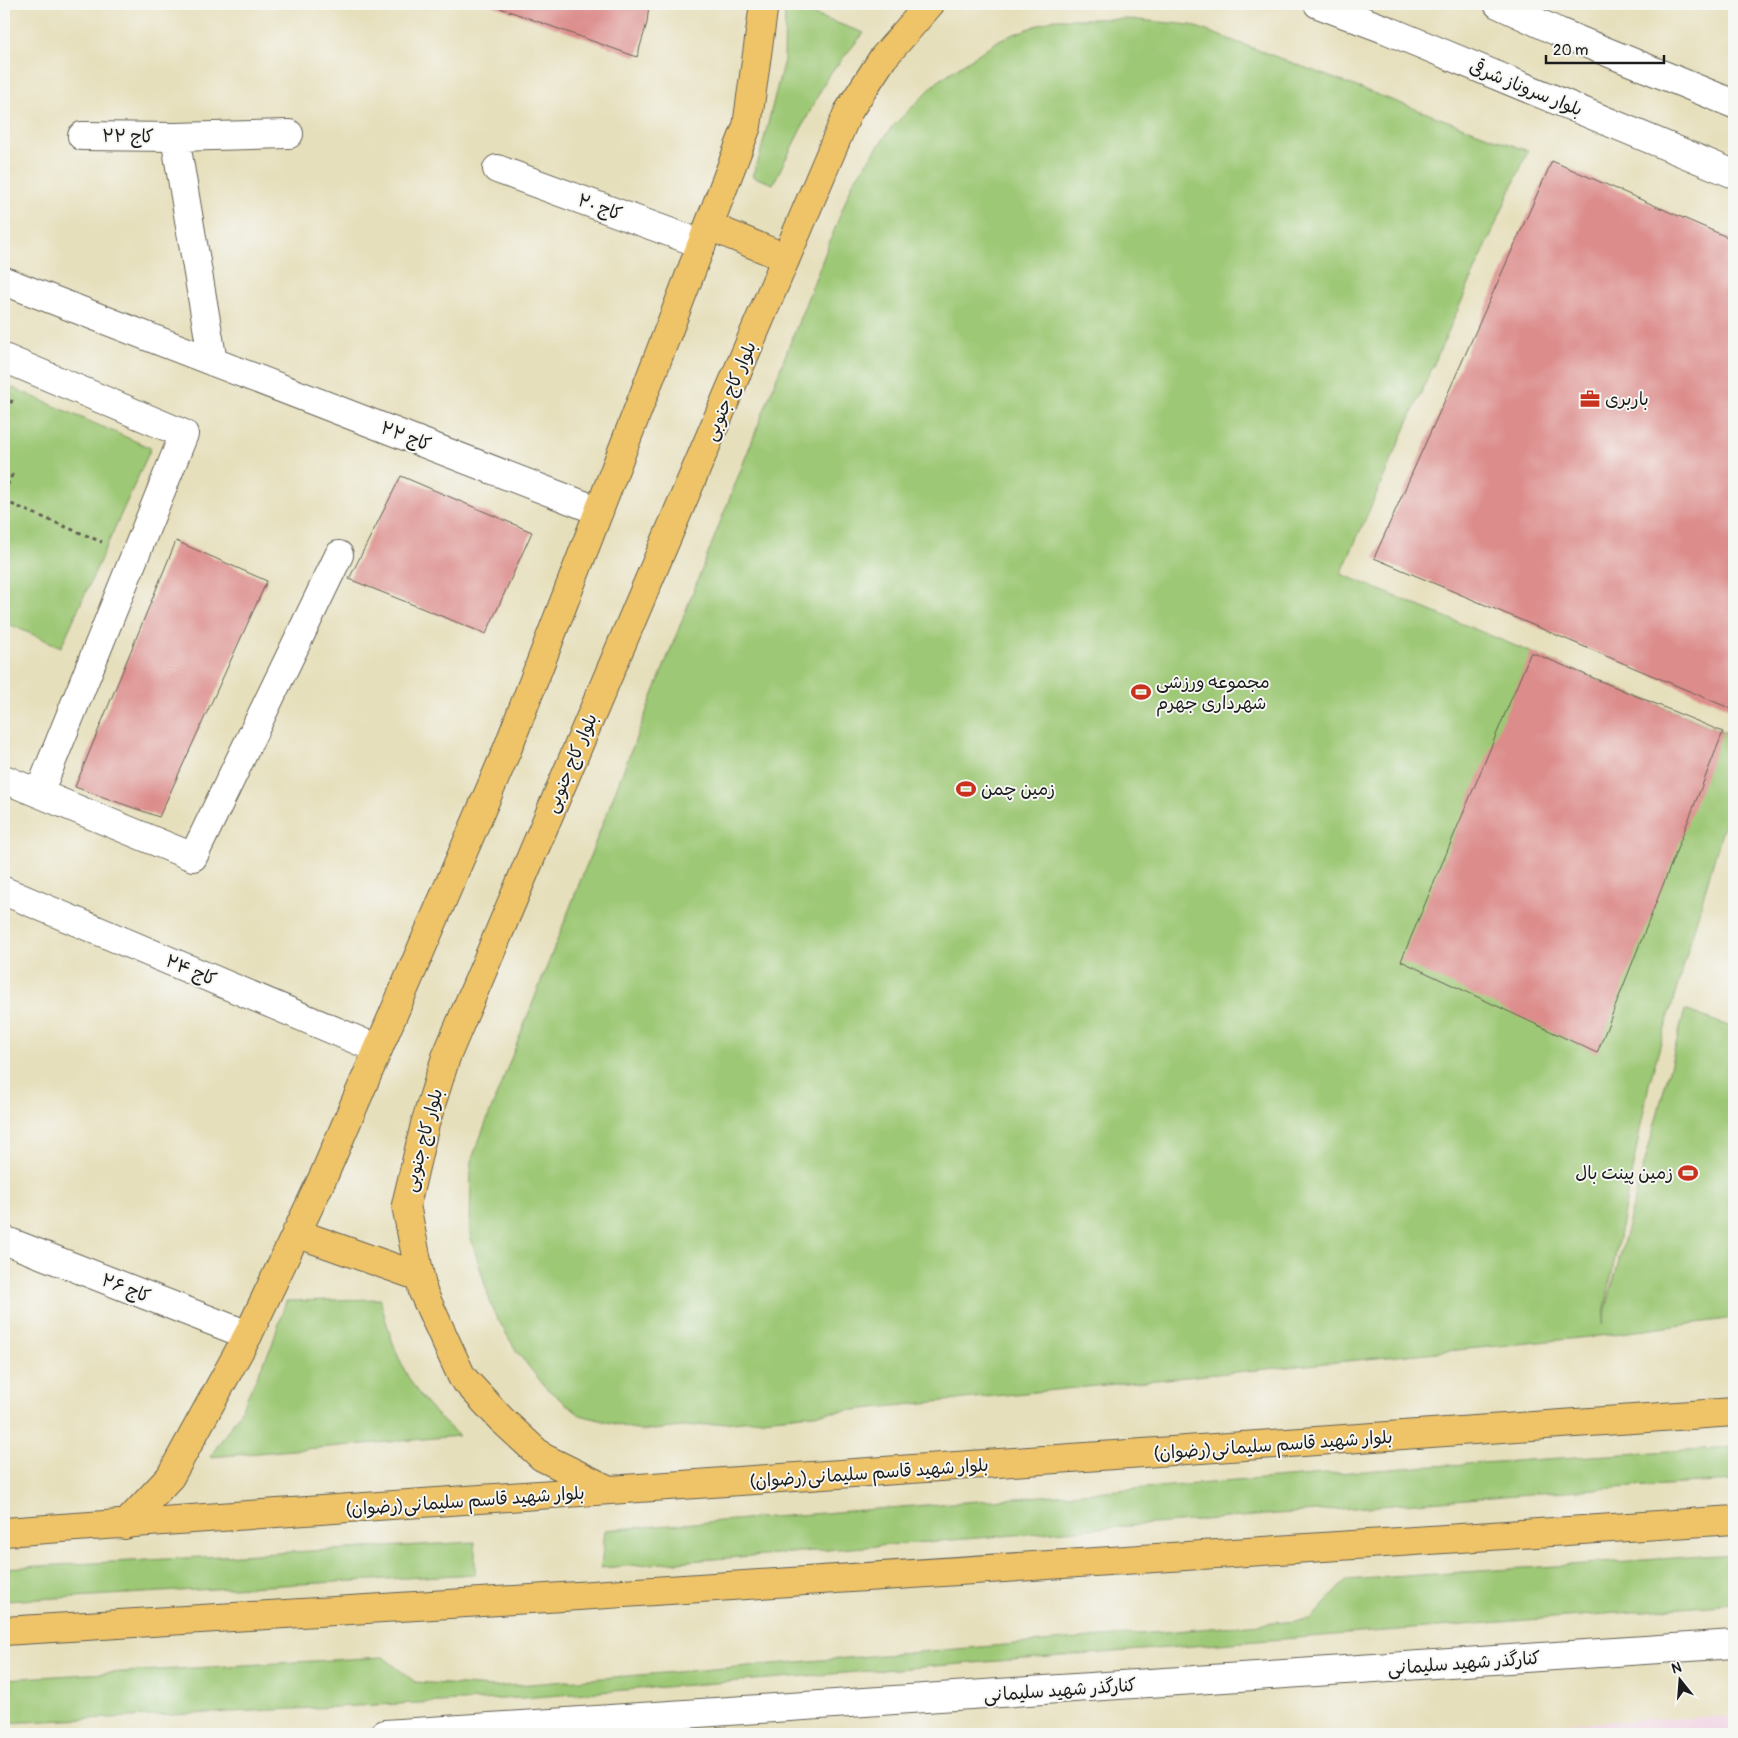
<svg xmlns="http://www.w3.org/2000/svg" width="1738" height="1738" viewBox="0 0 1738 1738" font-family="Pangolin,'Playpen Sans Arabic',sans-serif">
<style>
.built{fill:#f1d0e2}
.green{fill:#9dc875;stroke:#5c7248}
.building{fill:#dc8c8b}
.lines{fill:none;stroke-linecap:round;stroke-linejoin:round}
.minor-casing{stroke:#636054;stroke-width:30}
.major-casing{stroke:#636054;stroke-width:30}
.path{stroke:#636054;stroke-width:3;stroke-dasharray:4 4;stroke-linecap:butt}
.minor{stroke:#fff;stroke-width:28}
.major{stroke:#efc469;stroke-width:28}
.labels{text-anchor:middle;stroke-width:4;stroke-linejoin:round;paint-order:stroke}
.street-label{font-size:18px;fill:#1c1c1c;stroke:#f6f6f2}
.poi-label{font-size:18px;fill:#1c1c1c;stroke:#f6f6f2;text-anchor:start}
</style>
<rect width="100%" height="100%" fill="#f6f6f2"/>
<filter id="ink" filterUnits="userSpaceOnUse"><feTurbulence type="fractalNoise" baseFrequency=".02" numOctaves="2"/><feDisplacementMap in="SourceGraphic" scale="10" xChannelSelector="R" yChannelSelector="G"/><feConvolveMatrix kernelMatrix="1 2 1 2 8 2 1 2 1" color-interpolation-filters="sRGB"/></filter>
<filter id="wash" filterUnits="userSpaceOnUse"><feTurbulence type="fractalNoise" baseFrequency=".0096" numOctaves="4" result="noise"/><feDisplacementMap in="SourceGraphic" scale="20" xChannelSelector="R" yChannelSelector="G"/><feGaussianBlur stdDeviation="1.12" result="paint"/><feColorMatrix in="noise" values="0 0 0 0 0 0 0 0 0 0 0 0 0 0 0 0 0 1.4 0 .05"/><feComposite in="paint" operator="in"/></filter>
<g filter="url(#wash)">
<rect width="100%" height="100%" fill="#e6dfbb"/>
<path class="built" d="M1734 1716V1734H1546L1554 1724Z
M1446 1728 1454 1734H1369Z"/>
<path class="green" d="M785 4 864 33 828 76 773 184 752 176 760 155 784 60Z
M1054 19H1128L1191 25 1528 151 1341 574 1734 736V791L1649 1084 1602 1324 1685 1010 1734 1028V1318L1599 1336 642 1431 580 1415 546 1388 517 1352 493 1311 470 1235 471 1161 853 182 891 128 939 80 1001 39Z
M4 384 151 448 61 647 4 622Z
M380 1299C390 1337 401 1375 428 1405 437 1416 448 1426 459 1436L210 1457 239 1414 272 1345 286 1301Z
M1734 1447V1481L1579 1490 601 1568 605 1530 1403 1468Z
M475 1542V1574L4 1601V1568Z
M1734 1554V1604L522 1698 4 1723V1679L383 1657 415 1682 493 1687 1310 1620 1346 1580Z"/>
<g id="blocks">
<path class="building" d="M489 4H649L647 23 637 57Z
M1552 161 1734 240V710L1374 558Z
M401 476 532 532 486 634 349 579Z
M176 541 267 581 159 817 75 787Z
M1531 652 1723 732 1597 1053 1401 961Z"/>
</g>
</g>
<g filter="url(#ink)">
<use href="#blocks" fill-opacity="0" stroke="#636054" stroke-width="1"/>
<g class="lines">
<defs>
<path id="minor" d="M1318 4 1387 30 1734 174
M1498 4 1556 31 1734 104
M82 136 175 137 213 362
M175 137 289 134
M497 169 702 244
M4 281 599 511
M4 358 184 434 39 793
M4 779 193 857 339 555
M4 891 378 1049
M4 1240 248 1335
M385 1734 1734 1644"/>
<path id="major" d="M709 226 786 258
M296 1233 420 1277
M609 1490 542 1457 501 1419 462 1377 423 1292 406 1205 425 1124 446 1057 848 112 883 58 930 4
M125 1525 170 1477 248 1335 324 1175 507 750 747 126 764 4
M4 1532 1734 1412
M4 1631 547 1598 1734 1520"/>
</defs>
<use href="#minor" class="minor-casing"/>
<use href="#major" class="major-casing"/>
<path class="path" d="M4 418 13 398
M4 472 12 475 4 493
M4 501 102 542"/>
<use href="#minor" class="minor"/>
<use href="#major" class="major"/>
</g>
</g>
<defs>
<symbol id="office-bare" viewBox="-9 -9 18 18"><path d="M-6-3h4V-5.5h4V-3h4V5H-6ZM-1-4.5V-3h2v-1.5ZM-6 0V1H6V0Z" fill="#c8321e" stroke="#f6f6f2" stroke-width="2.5" paint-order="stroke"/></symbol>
<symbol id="stadium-bare" viewBox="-9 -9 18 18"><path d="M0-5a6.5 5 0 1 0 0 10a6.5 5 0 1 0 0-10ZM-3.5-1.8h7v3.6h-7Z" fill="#c8321e" stroke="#f6f6f2" stroke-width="2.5" paint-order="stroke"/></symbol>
</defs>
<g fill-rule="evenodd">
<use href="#office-bare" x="1576" y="385" width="28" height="28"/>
<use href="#stadium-bare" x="1127" y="678" width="28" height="28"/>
<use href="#stadium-bare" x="952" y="775" width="28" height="28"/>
<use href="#stadium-bare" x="1674" y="1159" width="28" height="28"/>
</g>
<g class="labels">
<g class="street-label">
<text transform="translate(1526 88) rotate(22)" y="6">بلوار سروناز شرقی</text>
<text transform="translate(128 136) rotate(1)" y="6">کاج ۲۲</text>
<text transform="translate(600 207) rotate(20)" y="6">کاج ۲۰</text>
<text transform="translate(730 391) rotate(-67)" y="6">بلوار کاج جنوبی</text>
<text transform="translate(406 436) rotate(21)" y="6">کاج ۲۲</text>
<text transform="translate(571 763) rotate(-67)" y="6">بلوار کاج جنوبی</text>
<text transform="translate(191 970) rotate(23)" y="6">کاج ۲۴</text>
<text transform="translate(423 1140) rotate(-75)" y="6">بلوار کاج جنوبی</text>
<text transform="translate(126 1288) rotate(21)" y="6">کاج ۲۶</text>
<text transform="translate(1273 1445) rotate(-4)" y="6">بلوار شهید قاسم سلیمانی(رضوان)</text>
<text transform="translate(869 1473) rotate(-4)" y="6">بلوار شهید قاسم سلیمانی(رضوان)</text>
<text transform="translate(465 1501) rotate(-4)" y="6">بلوار شهید قاسم سلیمانی(رضوان)</text>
<text transform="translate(1464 1663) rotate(-4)" y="6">کنارگذر شهید سلیمانی</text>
<text transform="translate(1060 1690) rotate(-4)" y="6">کنارگذر شهید سلیمانی</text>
</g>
<g class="poi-label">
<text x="1605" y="405">باربری</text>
<text x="1156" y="688">مجموعه ورزشی<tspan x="1156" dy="21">شهرداری جهرم</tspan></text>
<text x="981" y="795">زمین چمن</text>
<text x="1673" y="1179" text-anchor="end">زمین پینت بال</text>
</g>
</g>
<rect width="1738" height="1738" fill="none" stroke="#f6f6f2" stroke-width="20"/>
<g transform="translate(1680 1680) rotate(343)" stroke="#f6f6f2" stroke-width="4" paint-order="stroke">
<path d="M0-4L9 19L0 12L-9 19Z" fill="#1c1c1c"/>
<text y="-8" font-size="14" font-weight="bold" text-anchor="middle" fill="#1c1c1c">N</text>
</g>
<path d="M1546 55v8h118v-8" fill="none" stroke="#1c1c1c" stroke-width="2.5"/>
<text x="1553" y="55" font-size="15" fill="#1c1c1c" stroke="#f6f6f2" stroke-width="4" paint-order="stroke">20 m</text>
</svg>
